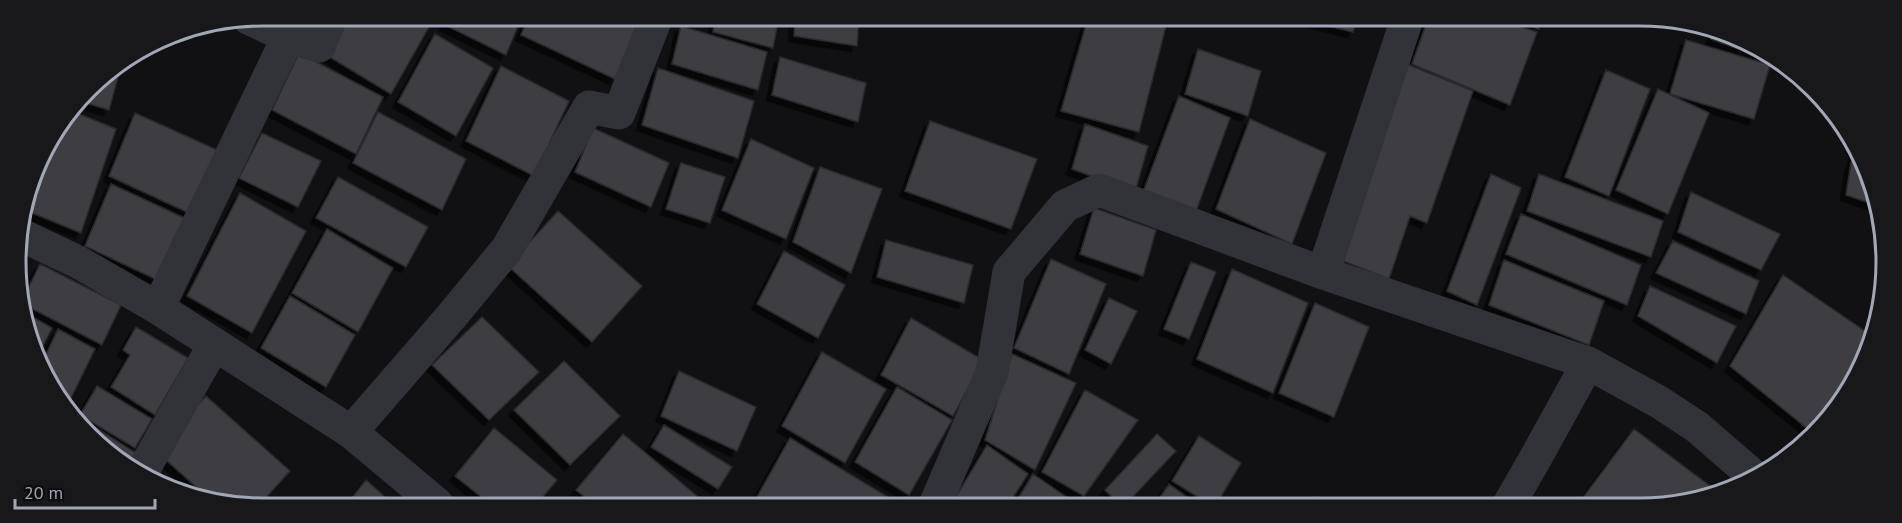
<svg xmlns="http://www.w3.org/2000/svg" width="1902" height="523" viewBox="0 0 1902 523" font-family="'PT Sans',sans-serif">
<style>
.building{fill:#3d3e43;stroke:#2b2b2f;stroke-width:1.5;filter:url(#shadow)}
.lines{fill:none;stroke-linecap:round;stroke-linejoin:round}
.minor{stroke:#323338;stroke-width:33}
.rim{fill:none;stroke:#a1a7b5;stroke-width:3}
</style>
<defs>
<filter id="shadow"><feDropShadow dx="-5.5" dy="5.5" stdDeviation="0" flood-color="#0009"/></filter>
</defs>
<rect width="100%" height="100%" fill="#111113"/>
<path class="building" d="M277 15H324L315 35Z
M337 15H414L430 25 391 94 318 50Z
M449 16H522L506 55 445 25Z
M529 16H641L615 79 521 35Z
M716 16 779 17 773 48 713 32Z
M795 17H859L857 46 794 36Z
M1088 18H1168L1139 132 1061 111Z
M1298 18 1357 19 1353 32Z
M1428 19H1495L1537 32 1510 105 1412 64Z
M1508 19H1538L1539 29Z
M681 26 767 52 758 90 672 64Z
M1714 30 1749 45 1747 52 1711 39Z
M435 34 493 68 456 136 398 102Z
M1686 40 1770 65 1754 119 1670 94Z
M1752 46 1772 54 1771 58 1750 51Z
M1198 49 1261 71 1248 116 1185 94Z
M299 53 383 97 356 154 272 110Z
M780 57 866 83 858 122 772 95Z
M122 62 109 110 80 101 99 76Z
M1404 63 1473 91 1427 223 1410 216 1389 279 1336 258Z
M501 66 569 101 534 176 466 141Z
M658 68 754 101 738 158 642 125Z
M1606 70 1650 89 1609 196 1565 177Z
M1658 89 1709 113 1668 214 1616 190Z
M1179 96 1230 118 1195 214 1143 192Z
M72 111 116 129 81 233 25 210 41 152Z
M378 112 466 159 442 210 353 163Z
M135 113 217 150 191 214 109 176Z
M1250 119 1326 153 1292 244 1216 209Z
M930 121 1037 159 1011 229 905 191Z
M1085 124 1148 146 1135 192 1072 169Z
M593 128 669 163 651 207 575 172Z
M262 133 321 161 298 207 239 178Z
M751 139 814 168 786 239 722 210Z
M1856 150 1879 206 1846 195 1851 163Z
M681 163 725 177 710 223 666 209Z
M820 167 882 189 851 273 793 242Z
M1491 174 1521 188 1477 305 1447 291Z
M1539 174 1663 221 1651 257 1527 211Z
M338 177 428 227 406 267 316 218Z
M111 184 193 222 168 285 85 246Z
M1691 192 1780 234 1761 270 1678 232Z
M240 193 306 231 252 333 187 296Z
M1094 208 1156 230 1143 276 1080 254Z
M558 211 642 286 592 342 508 266Z
M1521 214 1641 265 1627 305 1506 254Z
M327 229 393 268 358 332 292 293Z
M886 240 973 265 964 303 877 277Z
M1673 241 1759 281 1746 314 1656 273Z
M784 251 845 285 818 338 757 304Z
M1051 259 1106 284 1069 374 1014 348Z
M1504 260 1604 301 1589 345 1489 305Z
M1191 262 1216 272 1189 339 1164 329Z
M40 264 121 305 102 345 21 303Z
M1232 269 1308 303 1273 393 1197 359Z
M1783 275 1872 336 1854 384 1814 434 1730 366Z
M1650 286 1736 326 1717 363 1638 316Z
M290 296 355 335 326 387 261 348Z
M1109 298 1137 311 1111 364 1085 350Z
M1315 303 1369 327 1334 417 1279 393Z
M22 311 52 328 38 355 23 326Z
M482 317 539 372 489 420 432 365Z
M911 318 983 360 953 416 881 375Z
M136 327 188 358 155 415 111 387 130 355 123 350Z
M58 329 95 349 65 410 42 363Z
M822 352 886 389 845 463 782 426Z
M1012 354 1076 383 1035 470 985 440Z
M564 361 620 416 570 465 514 410Z
M679 371 756 407 737 451 661 416Z
M97 386 152 419 135 448 80 415Z
M897 387 952 420 909 495 855 462Z
M1085 390 1138 420 1084 496 1042 472Z
M206 396 290 471 261 503H214L156 451Z
M74 414 139 455 131 468 72 417Z
M664 425 732 467 718 489 651 447Z
M494 428 557 480 537 504H490L455 476Z
M1634 429 1718 492 1672 506H1591L1582 499Z
M623 434 697 496 689 504H593L576 490Z
M1157 434 1176 451 1125 505H1120L1105 490Z
M1199 436 1241 463 1216 505H1211L1172 481Z
M790 438 901 505 753 504Z
M987 445 1028 474 1008 505H951Z
M1033 474 1075 503 1074 505H1014Z
M366 480 393 504H347Z
M1169 484 1198 505H1155Z
M1314 497 1328 505H1309Z"/>
<g class="lines">
<path class="minor" d="M248 18 288 37
M19 234 78 262 158 308 351 432 437 504
M1323 273 1407 19
M158 308 288 37 319 46 332 15
M351 432 450 318 507 249 589 107 619 113 657 16
M140 476 214 345
M935 505 992 372 1009 272 1065 206 1099 190 1323 273 1588 363 1659 402 1697 427 1756 478
M1508 506 1535 459 1588 363"/>
</g>
<path d="M0 0H1902V523H0ZM262 26H1640A236 236 0 0 1 1876 262V262A236 236 0 0 1 1640 498H262A236 236 0 0 1 26 262V262A236 236 0 0 1 262 26Z" fill="#18181b" fill-rule="evenodd"/>
<path class="rim" d="M262 26H1640A236 236 0 0 1 1876 262V262A236 236 0 0 1 1640 498H262A236 236 0 0 1 26 262V262A236 236 0 0 1 262 26Z"/>
<path d="M15 499v9h140v-9" fill="none" stroke="#a1a7b5" stroke-width="3"/>
<text x="24" y="499" font-size="18" fill="#a1a7b5" stroke="#0c0c0e" stroke-width="4.5" paint-order="stroke">20 m</text>
</svg>
